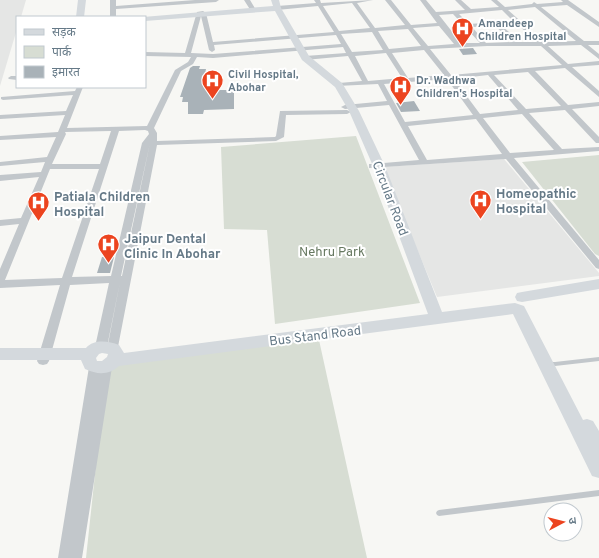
<svg xmlns="http://www.w3.org/2000/svg" width="599" height="558" viewBox="0 0 599 558" font-family="Overpass,'Noto Sans Devanagari',sans-serif">
<style>
.built{fill:#e5e6e5}
.green{fill:#d7ddd3}
.building{fill:#a9b2b8}
.lines{fill:none;stroke-linecap:round;stroke-linejoin:round}
.lane{fill:#c2c7cb;fill-rule:evenodd}
.street{fill:#c2c7cb;fill-rule:evenodd}
.secondary{fill:#d4d9dd;fill-rule:evenodd}
.labels{text-anchor:middle;stroke-width:4;stroke-linejoin:round;paint-order:stroke}
.far-poi-label{font-size:11px;font-weight:bold;fill:#657987;stroke:#fff;text-anchor:start}
.poi-label{font-size:13px;font-weight:bold;fill:#657987;stroke:#fff;text-anchor:start}
.street-label{font-size:13px;fill:#657987;stroke:#fff}
.park-label{font-size:13px;fill:#667860;stroke:#fff}
</style>
<rect width="100%" height="100%" fill="#f7f7f4"/>
<path class="built" d="M0 0H26L21 17H17V29L0 86Z
M504 159 599 273V276L437 297 383 167Z"/>
<path class="green" d="M356 136 420 303 275 324 267 230 224 229 221 147Z
M599 155V256L595 254 522 162Z
M319 340 367 558H86L107 362Z"/>
<path class="building" d="M473 48 477 54 463 55 459 49Z
M193 66H200L199 69H206L204 79H214L213 90H234V109L204 110 203 114H188V102H182L183 97H180L190 68Z
M414 101 420 111 401 112 396 103Z
M102 257H114L110 273H97Z"/>
<g class="lines">
<path class="lane" d="M599 357V361L555 366H553L552 364 553 362H555Z
M599 490V496L439 516 437 515 436 513 437 511 439 510Z"/>
<path class="street" d="M110 0H116V6L195 0H219L216 2 116 9V17H110Z
M244 0H250L256 10 255 11H251Z
M314 0H320L321 3 373 0 357 3 375 28 405 25 385 0H391L411 25 437 23 420 0H426L436 12 465 10 455 0H461L471 9 499 7 491 0H497L505 7 532 4 534 2 537 4 563 2 561 0H568L599 22V27L567 5 541 7 584 41H599V45H588L599 54V59L581 45 548 46 568 64 599 61V65L572 67 599 91V97L565 68 535 71 568 105 599 102V106L572 109 599 137V143H596L565 110 529 113 562 149 599 147V151L514 158 599 260V269L596 268 506 159 369 168V164H372L419 160 389 105 345 109 341 107 345 105 387 101 378 84 337 86V84L339 83 362 81 348 56 305 60 302 58 305 56 346 53 343 47 213 58 197 57 193 64 181 71 154 128 157 133V141L275 137 276 136 280 111 347 110 351 112 347 114 286 115 284 137 276 141 157 145 117 352 113 353 109 352 107 349 120 282 107 347 105 350 101 351 97 350 95 347 109 283 70 285 49 361 47 364 43 365 39 364 37 361 60 285 0 288V269L19 224 0 226V220L21 218 39 177 0 181V175L41 172 45 162 0 166V162L47 157 56 137 0 140V136L58 132 65 115 0 119V115L66 111 73 95 3 100 1 99V97L75 91 77 87H83L67 128 147 126 175 70 188 62 191 57 145 56V52L185 53 197 12 203 11 206 13 213 42 334 32 318 6 277 10 274 8 277 6 316 3ZM352 3 370 28 339 31 323 6ZM535 7 576 41 544 42 508 10ZM502 10 513 21 469 24 459 14ZM453 14 480 43H461L439 15ZM201 16 209 50 212 52 215 50 214 45 336 35 341 44 213 54 191 53ZM517 24 537 42H520L501 25ZM439 26 454 44 428 46 413 28ZM495 26 513 42 486 43 472 27ZM408 29 421 46 389 49 378 31ZM372 32 383 50 352 52 341 34ZM487 46H541L562 65 451 75 430 49ZM424 50 444 75 408 78 392 53ZM386 53 402 78 368 81 355 56ZM528 72 561 106 526 109 494 75ZM488 75 518 110 480 114 454 79ZM447 79 473 115 405 122 384 84ZM522 114 554 150 510 153 483 118ZM476 119 502 154 427 160 408 126ZM145 130 148 131 149 134 142 143 111 276 72 277 119 131ZM111 131 100 164H52L66 134 65 132ZM150 143 122 276H121ZM50 169H99L62 278 5 280Z
M11 76H17V80L9 79 8 78Z
M95 362 99 364 100 367 102 364 106 362 110 364 112 367 82 558H58L89 367 91 364Z"/>
<path class="secondary" d="M78 0H86L84 17H76Z
M271 0H279L281 8 309 56 342 83 359 111 385 166 442 312 515 303 524 306 583 420 587 419 593 421 599 431V478L592 476 513 314 119 366C109 375 98 375 85 369L81 360H0V348H86C94 339 108 341 119 345L124 353 428 314 373 166 349 111 335 87 302 60 275 11 145 21V17H143L273 6ZM102 353 108 354 107 357 102 361H97L96 358 99 354Z
M599 279V289L522 302 517 301 515 297 517 293 522 292Z"/>
</g>
<defs>
<symbol id="hospital-pin" viewBox="-11 -11 22 30"><path d="M0 17L-7.5 6A9.5 9.5 0 1 1 7.5 6Z" fill="#ec441f" stroke="#fff"/><path d="M-5-5h3v3.5h4V-5h3V5h-3V1.5h-4V5h-3Z" fill="#fff"/></symbol>
</defs>
<g fill-rule="evenodd">
<use href="#hospital-pin" x="450" y="16" width="25" height="34"/>
<use href="#hospital-pin" x="200" y="68" width="25" height="34"/>
<use href="#hospital-pin" x="388" y="74" width="25" height="34"/>
<use href="#hospital-pin" x="468" y="188" width="25" height="34"/>
<use href="#hospital-pin" x="26" y="190" width="25" height="34"/>
<use href="#hospital-pin" x="96" y="232" width="25" height="34"/>
</g>
<g class="labels">
<g class="far-poi-label">
<text x="478" y="27">Amandeep<tspan x="478" dy="13">Children Hospital</tspan></text>
<text x="228" y="78">Civil Hospital,<tspan x="228" dy="13">Abohar</tspan></text>
<text x="416" y="84">Dr. Wadhwa<tspan x="416" dy="13">Children's Hospital</tspan></text>
</g>
<g class="poi-label">
<text x="496" y="198">Homeopathic<tspan x="496" dy="15">Hospital</tspan></text>
<text x="54" y="201">Patiala Children<tspan x="54" dy="15">Hospital</tspan></text>
<text x="124" y="243">Jaipur Dental<tspan x="124" dy="15">Clinic In Abohar</tspan></text>
</g>
<g class="street-label">
<text transform="translate(391 198) rotate(69)" y="5">Circular Road</text>
<text transform="translate(315 335) rotate(-7)" y="5">Bus Stand Road</text>
</g>
<g class="park-label">
<text x="332" y="256">Nehru Park</text>
</g>
</g>
<rect x="16" y="16" width="130" height="72" fill="#ffffff" stroke="#c1c9cf"/>
<rect x="24" y="29" width="20" height="6" fill="#d4d9dd" stroke="#c1c9cf"/>
<text x="52" y="36" font-size="12" fill="#657987">सड़क</text>
<rect x="24" y="46" width="20" height="12" fill="#d7ddd3" stroke="#c1c9cf"/>
<text x="52" y="56" font-size="12" fill="#657987">पार्क</text>
<rect x="24" y="66" width="20" height="12" fill="#a9b2b8" stroke="#c1c9cf"/>
<text x="52" y="76" font-size="12" fill="#657987">इमारत</text>
<g transform="translate(563 522) rotate(83)"><circle r="19" fill="#ffffff" stroke="#c1c9cf"/>
<path d="M0-3L7 15L0 10L-7 15Z" fill="#ec441f"/>
<text y="-6" font-size="11" font-weight="bold" text-anchor="middle" fill="#657987">उ</text>
</g>
</svg>
